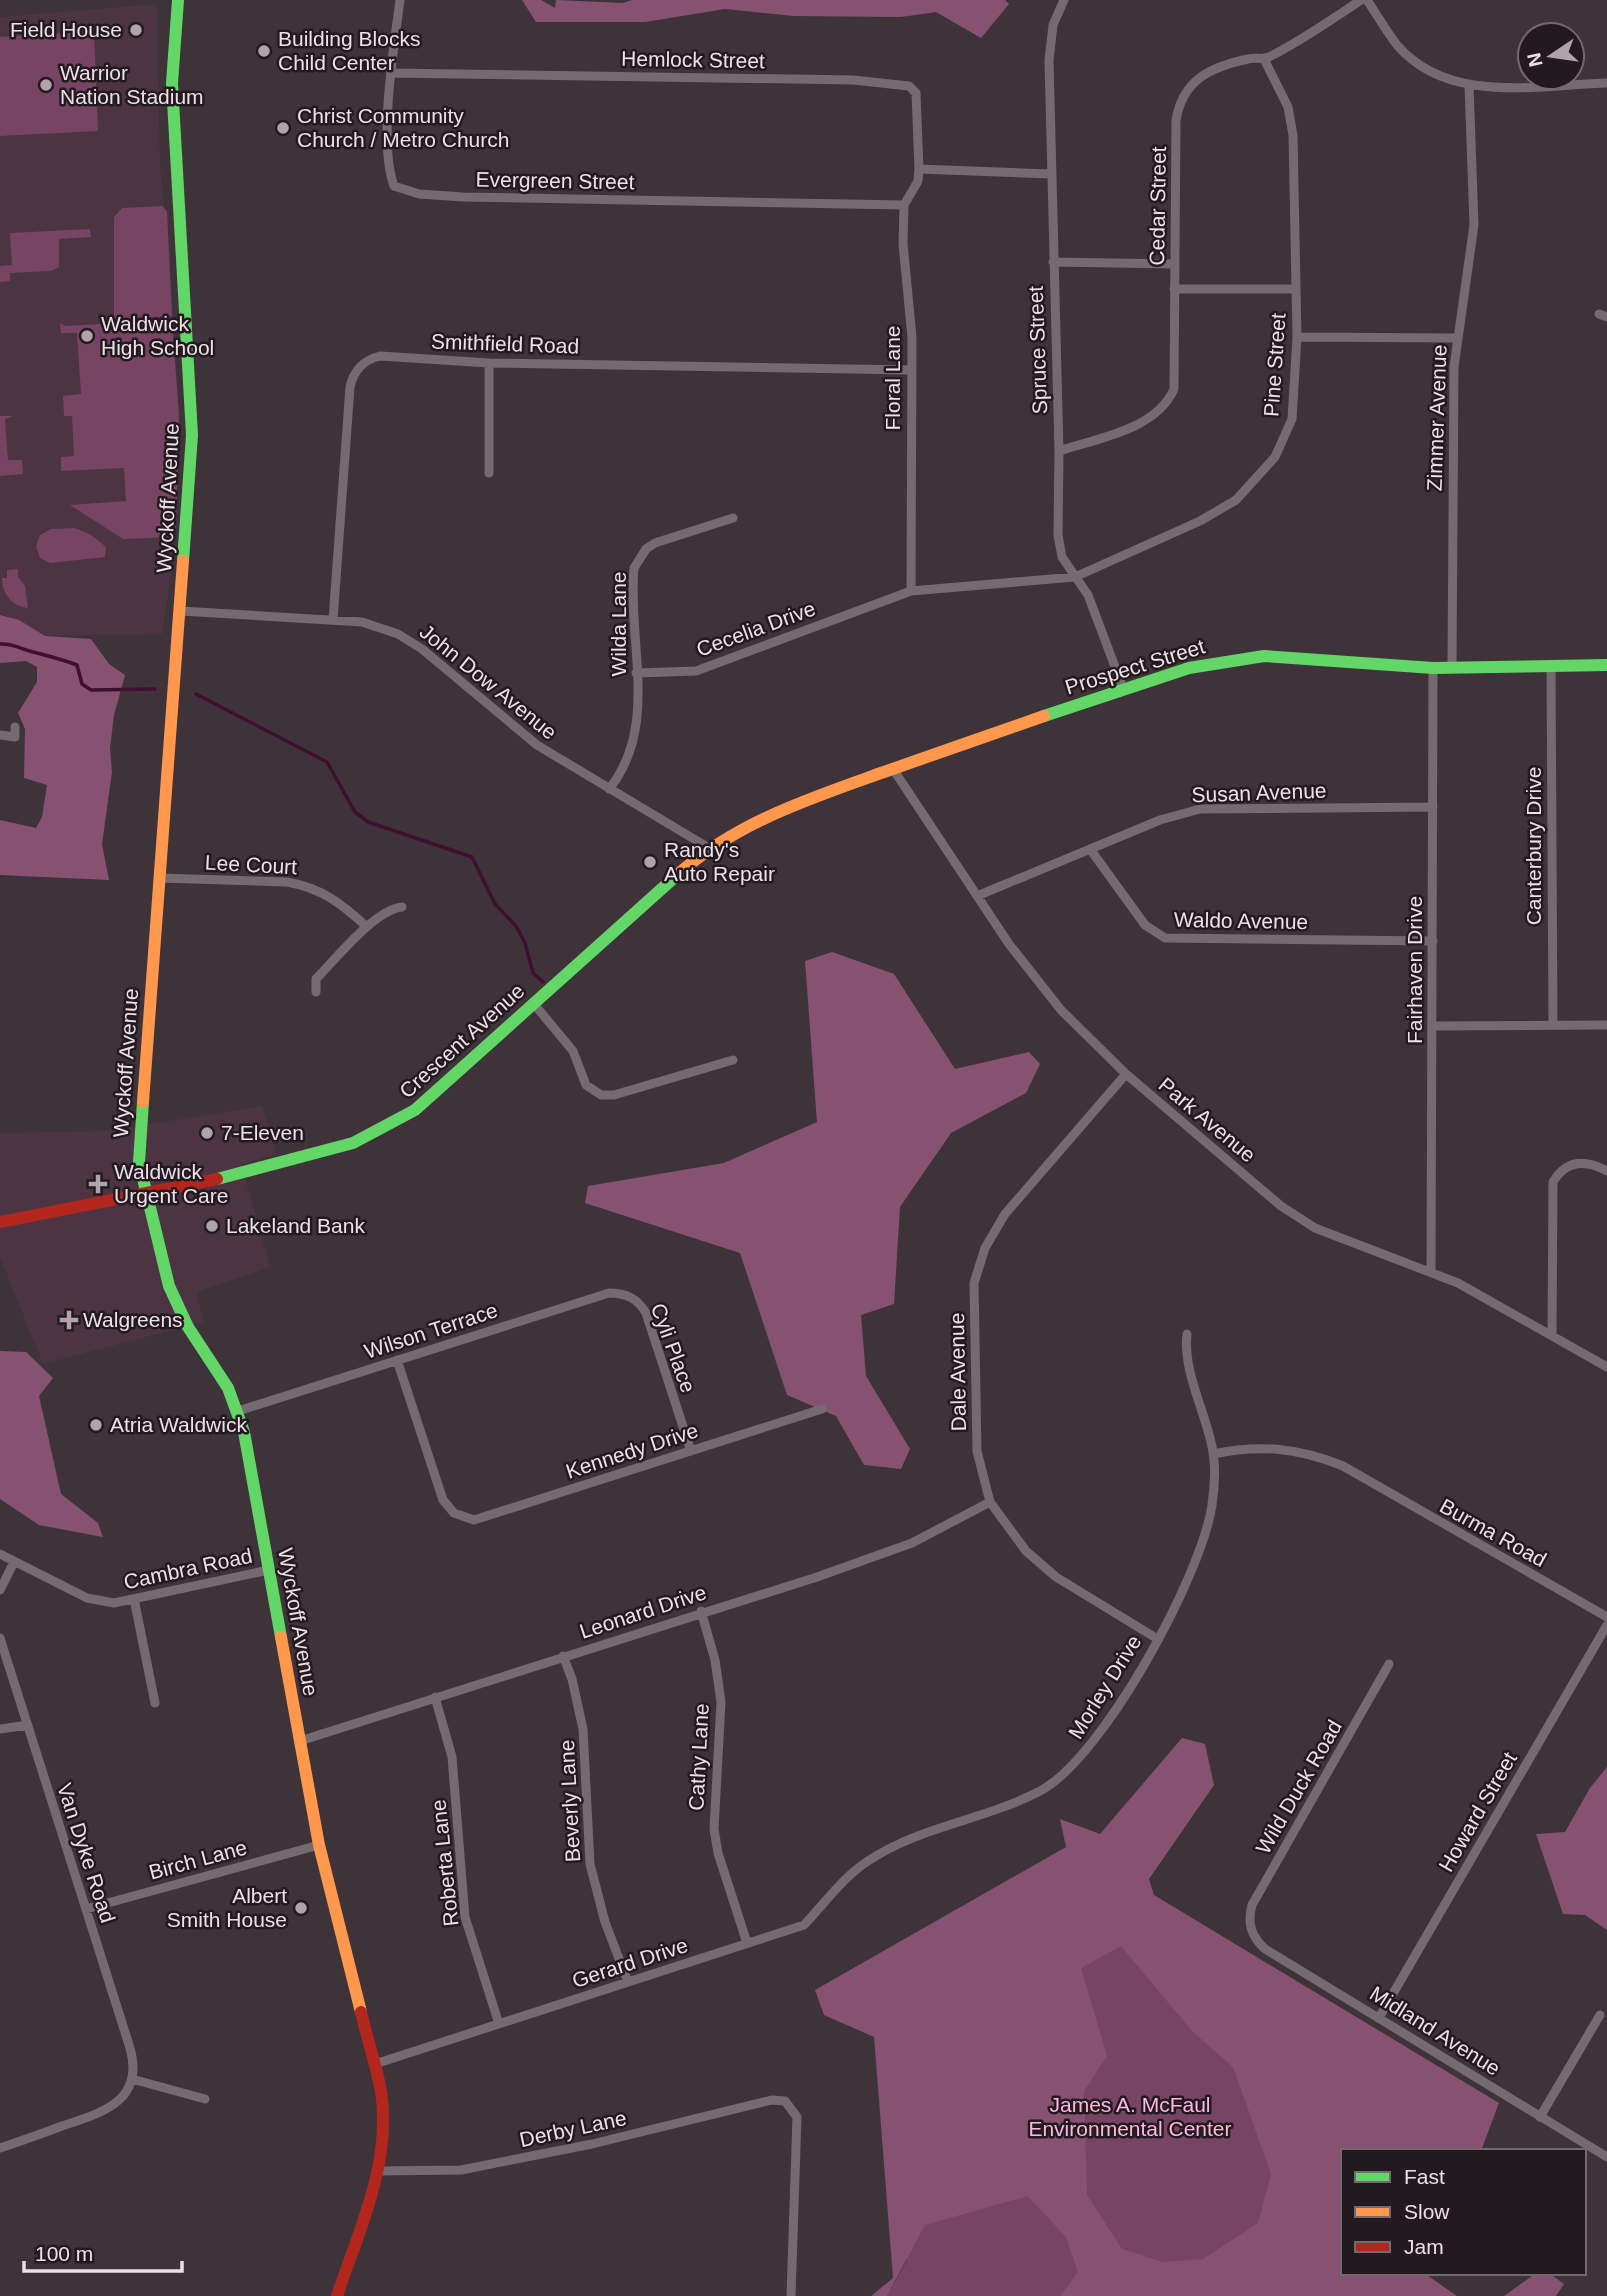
<svg xmlns="http://www.w3.org/2000/svg" width="1607" height="2296" viewBox="0 0 1607 2296" font-family="Arial,sans-serif">
<style>
.built{fill:#4c3442}
.green{fill:#774463}
.forest{fill:#875272;fill-rule:evenodd}
.lines{fill:none;stroke-linecap:round;stroke-linejoin:round}
.stream{stroke:#3f0f30;stroke-width:3.5}
.street{stroke:#746a6f;stroke-width:9}
.fast{stroke:#63d668;stroke-width:12}
.slow{stroke:#ff974d;stroke-width:12}
.jam{stroke:#b3261e;stroke-width:12}
.poi-dot{fill:#b0a3aa;stroke:#231a1f;stroke-width:2.5}
.labels{text-anchor:middle;stroke-width:5;stroke-linejoin:round;paint-order:stroke}
.poi-label{font-size:21px;fill:#ede0e7;stroke:#231a1f;text-anchor:start}
.street-label{font-size:21px;fill:#ede0e7;stroke:#231a1f}
.park-label{font-size:21px;fill:#fdb7e0;stroke:#231a1f}
</style>
<rect width="100%" height="100%" fill="#3e3339"/>
<path class="built" d="M157 4 160 165 164 209 167 216 179 415 172 568 162 634 45 636 0 613V17Z
M262 1106 276 1154 241 1164 270 1267 197 1292 203 1322 43 1364 0 1257V1133L106 1131Z"/>
<path class="green" d="M83 32 94 33 98 131 0 136V37Z
M162 206 167 211 172 316 114 319V217L122 208Z
M90 229 91 237 59 239V267L51 271 10 273V281L0 282V266L12 265 10 233Z
M172 320 179 415 176 531 173 537 123 539 70 505 126 501 124 468 61 471V457L74 456 72 416H64L63 396 81 394 77 333H61L60 323 65 326Z
M0 416H13L5 419 8 460H22L23 474 0 476Z
M74 528 90 534 106 547 105 557 50 563 40 558 36 547 40 535 51 529Z
M18 569V577L25 586 28 608C12 606 2 594 2 578H7V570Z
M1163 1932 1343 2151V2273L1420 2296H887L907 2260 895 1985Z"/>
<path class="forest" d="M522 0H541L555 8 556 0 623 3 632 0H1005L1009 4 981 38 936 12 901 17 794 16 725 9 645 22H536Z
M0 615 19 620 45 636 91 639 109 664 125 675 114 715 110 748 112 772 102 844 109 880 0 875V820L36 828 42 817 47 785 24 778 25 729 18 713 37 682V667L26 661 0 663Z
M832 952 894 974 955 1069 1029 1052 1040 1064 1026 1093 951 1133 900 1207 894 1304 861 1315 866 1376 910 1449 901 1469 864 1465 836 1416 787 1395 740 1253 585 1203 588 1186 724 1163 817 1122 805 961Z
M0 1351 26 1352 53 1378 39 1396 61 1494 98 1523 103 1537 39 1525 0 1499Z
M1182 1738 1205 1744 1214 1785 1149 1879 1154 1895 1499 2103 1481 2151H1343V2273H1424L1457 2296H1060L1078 2272 1066 2237 1028 2196 925 2225 887 2296H871L893 2278 874 2037 824 2015 815 1990 1066 1847 1060 1819 1100 1834ZM1121 1946 1193 2032 1233 2067 1271 2174 1258 2223 1203 2259 1163 2262 1122 2249 1087 2195 1084 2091 1107 2056 1081 1968Z
M1607 1767V1930L1585 1915 1563 1914 1536 1834 1565 1832 1590 1788Z
M1536 2273H1549L1564 2284 1556 2296H1504Z"/>
<g class="lines">
<path class="stream" d="M0 644C14 643 20 649 33 652 48 656 61 659 77 665L82 684 91 690 155 689
M196 694 327 762 355 812 368 822 472 857 495 904 516 926 525 943 533 973 543 982"/>
<path class="street" d="M400 0C394 46 378 143 394 186L419 194 463 197 904 205
M1064 0 1053 25 1049 60 1059 451 1058 535 1062 557 1088 595 1123 688
M1367 0C1377 15 1386 31 1397 45 1448 105 1538 85 1607 83
M391 73 853 80 909 86 916 93 919 169 918 181 904 205 903 244 912 337 911 591
M919 169 1051 174
M1053 262 1174 264
M1174 289H1296
M1599 314 1607 317
M1297 337 1456 338
M1059 451C1098 438 1156 430 1174 389L1176 120C1183 79 1211 67 1248 59 1255 57 1262 60 1269 57 1301 41 1331 20 1361 0
M489 473V363
M181 611 362 622 398 634 422 649 537 745 709 848
M333 620 350 387C354 369 364 360 380 356L489 363 909 370
M1551 667 1553 1025
M1452 668 1454 367 1474 225 1469 85
M636 673 696 671 911 591 1075 577 1200 521 1236 500 1275 457 1292 419 1297 337 1293 135 1288 107 1264 59
M0 735 15 737V727
M893 769 1009 944 1061 1010 1126 1074 1281 1206 1315 1228 1458 1283 1607 1367
M609 789C660 726 627 641 634 568L646 549 655 543 733 518
M1090 849 1145 925 1165 938 1433 941
M160 878 287 882C322 888 342 904 367 927
M977 896 1160 820 1200 809 1433 807
M316 992V979C336 959 374 910 402 907
M534 1004 573 1051 586 1085 601 1095H614L733 1060
M1432 1026 1607 1025
M1126 1074 1005 1214 985 1248 974 1283 977 1451 990 1502 1026 1551 1056 1577 1156 1638
M1431 1272 1433 668
M1552 1336 1553 1182C1566 1160 1585 1159 1607 1171
M397 1360 443 1500 454 1513 474 1520 822 1409
M238 1411 609 1293C626 1293 637 1298 646 1313L691 1451
M1213 1454C1260 1444 1299 1448 1343 1466L1607 1617
M0 1554 87 1598 114 1603 269 1570
M0 1590 14 1562
M134 1599 155 1703
M701 1611 715 1660 721 1702 714 1829 718 1853 747 1943
M0 1638 130 2048C145 2101 102 2113 62 2126 41 2134 21 2141 0 2148
M563 1656 572 1679 583 1729 590 1864 605 1922 628 1982
M1389 1664 1252 1905C1247 1923 1251 1936 1265 1949L1607 2157
M435 1697 452 1757 465 1917 499 2024
M0 1729 28 1725
M300 1741 817 1577 912 1543 990 1502
M86 1909 319 1845
M1380 2016 1607 1625
M375 2064 804 1925C825 1903 843 1877 868 1861 920 1826 985 1820 1040 1791 1103 1758 1202 1575 1212 1505 1215 1485 1216 1462 1211 1442 1203 1407 1183 1370 1187 1334
M132 2079 205 2099
M1540 2117 1600 2015
M379 2171 461 2170 592 2144 772 2100 785 2101 797 2117 791 2296"/>
<path class="fast" d="M178 0 172 83 192 435 183 561
M1044 716 1189 668 1264 656 1433 668 1607 665
M143 1102 139 1162 169 1286 188 1327 228 1388 244 1432 281 1637
M217 1179 353 1143 415 1110 676 876"/>
<path class="slow" d="M676 876C735 823 808 799 881 773 935 754 990 735 1044 716
M143 1102 183 561
M281 1637 319 1845 361 2012"/>
<path class="jam" d="M0 1222 217 1179
M337 2296C359 2230 392 2162 381 2091 376 2065 367 2038 361 2012"/>
</g>
<g class="poi-dot">
<circle cx="136" cy="30" r="7"/>
<circle cx="264" cy="51" r="7"/>
<circle cx="46" cy="85" r="7"/>
<circle cx="283" cy="128" r="7"/>
<circle cx="87" cy="336" r="7"/>
<circle cx="650" cy="862" r="7"/>
<circle cx="207" cy="1133" r="7"/>
<path d="M94.5 1173.5h7v7h7v7h-7v7h-7v-7h-7v-7h7z"/>
<circle cx="212" cy="1226" r="7"/>
<path d="M65.5 1309.5h7v7h7v7h-7v7h-7v-7h-7v-7h7z"/>
<circle cx="96" cy="1425" r="7"/>
<circle cx="301" cy="1908" r="7"/>
</g>
<g class="labels">
<g class="poi-label">
<text x="122" y="37" text-anchor="end">Field House</text>
<text x="278" y="46">Building Blocks<tspan x="278" dy="24">Child Center</tspan></text>
<text x="60" y="80">Warrior<tspan x="60" dy="24">Nation Stadium</tspan></text>
<text x="297" y="123">Christ Community<tspan x="297" dy="24">Church / Metro Church</tspan></text>
<text x="101" y="331">Waldwick<tspan x="101" dy="24">High School</tspan></text>
<text x="664" y="857">Randy's<tspan x="664" dy="24">Auto Repair</tspan></text>
<text x="221" y="1140">7-Eleven</text>
<text x="114" y="1179">Waldwick<tspan x="114" dy="24">Urgent Care</tspan></text>
<text x="226" y="1233">Lakeland Bank</text>
<text x="83" y="1327">Walgreens</text>
<text x="110" y="1432">Atria Waldwick</text>
<text x="287" y="1903" text-anchor="end">Albert<tspan x="287" dy="24">Smith House</tspan></text>
</g>
<g class="street-label">
<text transform="translate(693 60) rotate(1)" y="7">Hemlock Street</text>
<text transform="translate(555 181) rotate(1)" y="7">Evergreen Street</text>
<text transform="translate(1158 206) rotate(-89)" y="7">Cedar Street</text>
<text transform="translate(505 344) rotate(2)" y="7">Smithfield Road</text>
<text transform="translate(1038 350) rotate(-92)" y="7">Spruce Street</text>
<text transform="translate(1275 365) rotate(-86)" y="7">Pine Street</text>
<text transform="translate(893 378) rotate(-90)" y="7">Floral Lane</text>
<text transform="translate(1437 418) rotate(-88)" y="7">Zimmer Avenue</text>
<text transform="translate(168 498) rotate(-87)" y="7">Wyckoff Avenue</text>
<text transform="translate(619 624) rotate(-90)" y="7">Wilda Lane</text>
<text transform="translate(756 629) rotate(-20)" y="7">Cecelia Drive</text>
<text transform="translate(1135 667) rotate(-17)" y="7">Prospect Street</text>
<text transform="translate(488 682) rotate(39)" y="7">John Dow Avenue</text>
<text transform="translate(1259 793) rotate(-2)" y="7">Susan Avenue</text>
<text transform="translate(1534 846) rotate(-90)" y="7">Canterbury Drive</text>
<text transform="translate(251 865) rotate(3)" y="7">Lee Court</text>
<text transform="translate(1241 921) rotate(1)" y="7">Waldo Avenue</text>
<text transform="translate(1415 970) rotate(-90)" y="7">Fairhaven Drive</text>
<text transform="translate(462 1041) rotate(-42)" y="7">Crescent Avenue</text>
<text transform="translate(126 1063) rotate(-86)" y="7">Wyckoff Avenue</text>
<text transform="translate(1207 1120) rotate(40)" y="7">Park Avenue</text>
<text transform="translate(431 1331) rotate(-18)" y="7">Wilson Terrace</text>
<text transform="translate(673 1348) rotate(70)" y="7">Cyli Place</text>
<text transform="translate(958 1372) rotate(-91)" y="7">Dale Avenue</text>
<text transform="translate(632 1451) rotate(-18)" y="7">Kennedy Drive</text>
<text transform="translate(1493 1533) rotate(29)" y="7">Burma Road</text>
<text transform="translate(188 1569) rotate(-12)" y="7">Cambra Road</text>
<text transform="translate(643 1612) rotate(-18)" y="7">Leonard Drive</text>
<text transform="translate(298 1622) rotate(80)" y="7">Wyckoff Avenue</text>
<text transform="translate(1105 1687) rotate(-58)" y="7">Morley Drive</text>
<text transform="translate(699 1757) rotate(-87)" y="7">Cathy Lane</text>
<text transform="translate(1299 1787) rotate(-60)" y="7">Wild Duck Road</text>
<text transform="translate(570 1801) rotate(-93)" y="7">Beverly Lane</text>
<text transform="translate(1478 1812) rotate(-60)" y="7">Howard Street</text>
<text transform="translate(86 1853) rotate(72)" y="7">Van Dyke Road</text>
<text transform="translate(198 1860) rotate(-15)" y="7">Birch Lane</text>
<text transform="translate(445 1863) rotate(-96)" y="7">Roberta Lane</text>
<text transform="translate(630 1963) rotate(-18)" y="7">Gerard Drive</text>
<text transform="translate(1435 2031) rotate(32)" y="7">Midland Avenue</text>
<text transform="translate(573 2129) rotate(-12)" y="7">Derby Lane</text>
</g>
<g class="park-label">
<text x="1130" y="2112">James A. McFaul<tspan x="1130" dy="24">Environmental Center</tspan></text>
</g>
</g>
<rect x="1341" y="2149" width="245" height="126" fill="#231a1f" stroke="#74696f" stroke-width="2"/>
<rect x="1355" y="2172" width="35" height="10" fill="#63d668" stroke="#74696f" stroke-width="2"/>
<text x="1404" y="2184" font-size="21" fill="#ede0e7">Fast</text>
<rect x="1355" y="2207" width="35" height="10" fill="#ff974d" stroke="#74696f" stroke-width="2"/>
<text x="1404" y="2219" font-size="21" fill="#ede0e7">Slow</text>
<rect x="1355" y="2242" width="35" height="10" fill="#b3261e" stroke="#74696f" stroke-width="2"/>
<text x="1404" y="2254" font-size="21" fill="#ede0e7">Jam</text>
<g transform="translate(1551 56) rotate(257)"><circle r="33" fill="#231a1f" stroke="#74696f" stroke-width="2"/>
<path d="M0-5L12 26L0 18L-12 26Z" fill="#b0a3aa"/>
<text y="-10" font-size="19" font-weight="bold" text-anchor="middle" fill="#ede0e7">N</text>
</g>
<path d="M24 2261v10h158v-10" fill="none" stroke="#ede0e7" stroke-width="3.5"/>
<text x="35" y="2261" font-size="21" fill="#ede0e7" stroke="#231a1f" stroke-width="5" paint-order="stroke">100 m</text>
</svg>
